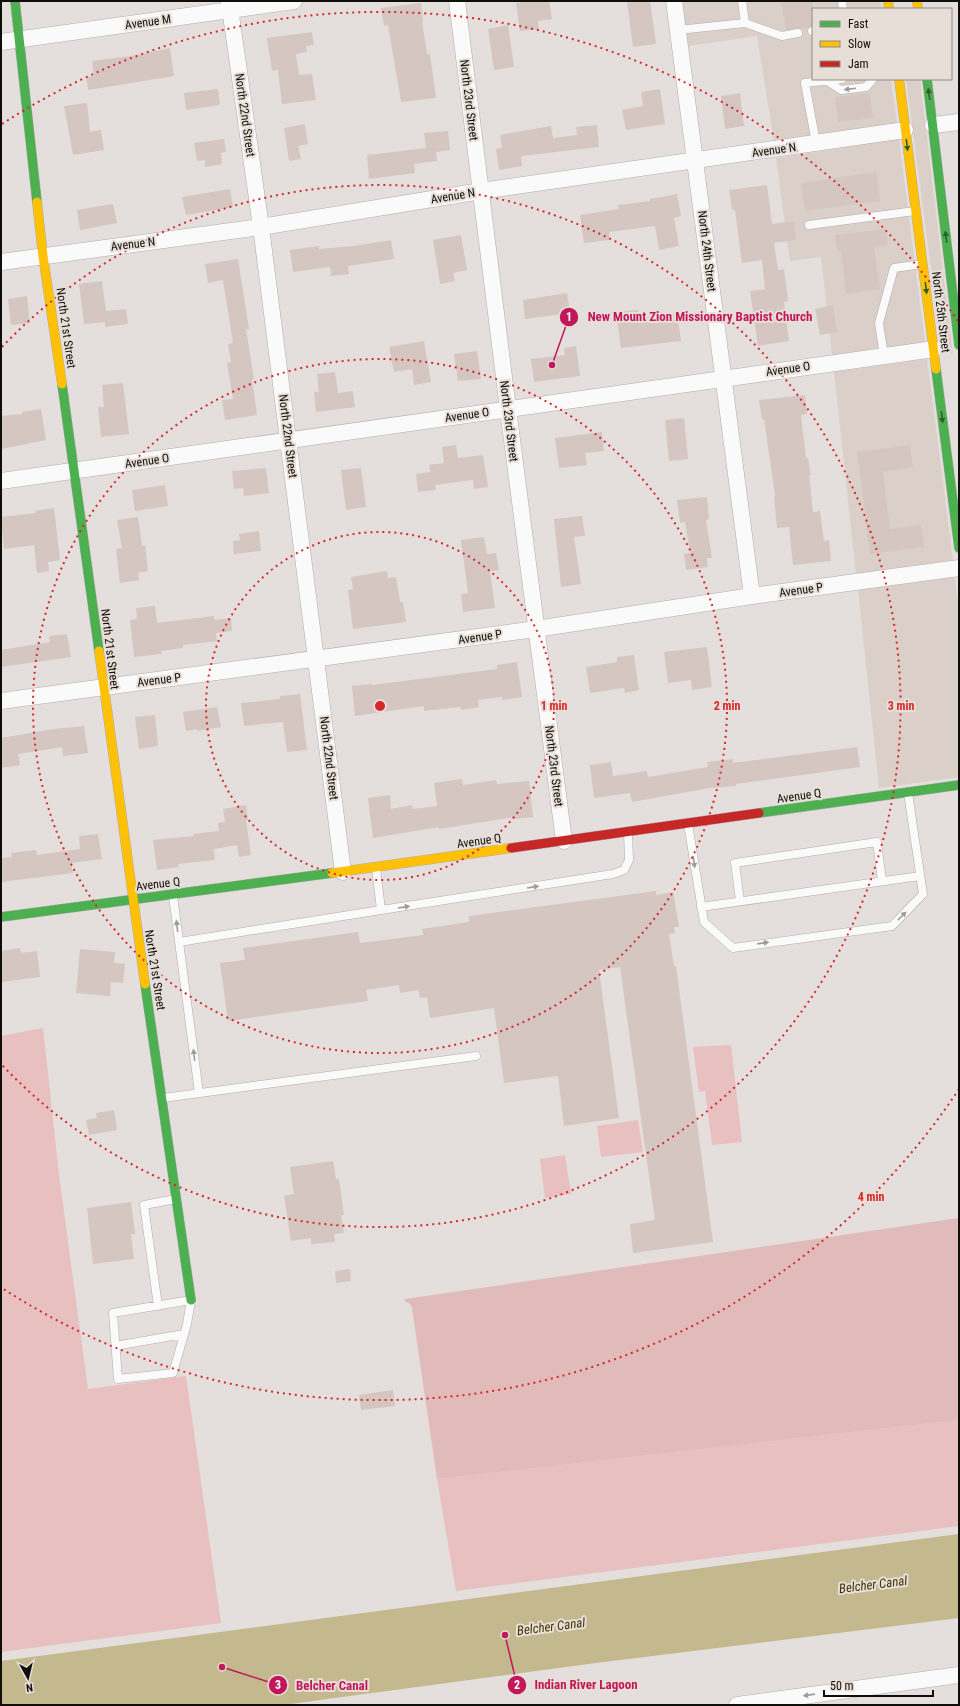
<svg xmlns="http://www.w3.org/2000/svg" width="960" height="1706" viewBox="0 0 960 1706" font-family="'Roboto Condensed',sans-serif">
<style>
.built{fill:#dbd0c9}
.green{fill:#e7c0bf}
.forest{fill:#e1bbb9}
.water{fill:#c3b88e}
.building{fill:#d5c6c1}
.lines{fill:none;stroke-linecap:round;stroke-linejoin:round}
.lane-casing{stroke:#b0acaa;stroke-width:9}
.street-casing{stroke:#b0acaa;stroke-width:17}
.fast-casing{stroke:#b0acaa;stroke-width:10}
.slow-casing{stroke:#b0acaa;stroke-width:10}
.jam-casing{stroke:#b0acaa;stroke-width:10}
.lane{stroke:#fbfafa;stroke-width:8}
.street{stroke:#fbfafa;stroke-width:16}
.fast{stroke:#4caf50;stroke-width:9}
.slow{stroke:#ffc107;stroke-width:9}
.jam{stroke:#c62828;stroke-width:9}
.oneway{fill:#9d9c9a}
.oneway2{fill:#2e5e2e}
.ring{fill:none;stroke:#d62828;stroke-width:2;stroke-dasharray:2 4}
.labels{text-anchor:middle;stroke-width:4;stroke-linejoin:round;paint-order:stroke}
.street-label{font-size:12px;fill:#100e0b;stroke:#e7ded8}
.water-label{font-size:13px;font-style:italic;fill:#3f3503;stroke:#e7ded8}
.centre{fill:#d62828;stroke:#e7ded8;stroke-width:2}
.ring-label{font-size:12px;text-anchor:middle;font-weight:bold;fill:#d62828;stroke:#e7ded8;stroke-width:4;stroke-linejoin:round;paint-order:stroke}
.leader{fill:none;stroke:#c2185b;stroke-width:1.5}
.callout-dot{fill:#c2185b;stroke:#e7ded8;stroke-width:1.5}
.mark-label{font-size:12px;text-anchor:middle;font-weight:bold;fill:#fff}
.callout-label{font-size:13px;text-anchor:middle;font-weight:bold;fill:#c2185b;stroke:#e7ded8;stroke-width:4;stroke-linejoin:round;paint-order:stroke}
</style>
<rect width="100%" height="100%" fill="#e4dfdc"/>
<path class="built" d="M682 1H881L882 9H813V79H891L897 123 774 141 757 36 688 46Z
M906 79H920L953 355 941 345Z
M899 139 925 342 832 355 821 257 790 261 776 158Z
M927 359 953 560 856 574 834 372Z
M955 577 959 611V777L879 788 858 590Z"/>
<path class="green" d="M43 1028 59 1175 88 1389 186 1376 221 1623 1 1652V1036Z
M731 1045 742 1142 712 1145 705 1091 699 1092 693 1047Z
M638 1120 643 1152 601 1157 597 1126Z
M565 1155 571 1194 545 1198 540 1159Z
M959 1420V1526L456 1591 437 1479Z"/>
<path class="forest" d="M959 1218V1420L437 1479 412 1308 410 1304 405 1301V1299Z"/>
<path class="water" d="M959 1534V1618L596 1663 283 1705H1V1661Z"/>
<path class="building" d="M527 1H549L552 19 538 21 539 29 520 31 516 3Z
M627 1H650L656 44 633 47Z
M781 1H813V26L808 28 786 30Z
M421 3 423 21H422L427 54H430L436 98 401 102 388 25 384 26 381 8Z
M508 25 514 67 494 70 488 29Z
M312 32 314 45 306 46 307 52 296 54 299 75 312 74 316 100 282 104 278 70 272 71 267 38Z
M170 48 174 76 88 90 86 77 94 76 92 61 137 55Z
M218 89 220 105 186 110 184 93Z
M660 89 665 124 626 130 622 110 643 106 641 92Z
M740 93 744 126 725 129 721 96Z
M870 93 873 118 838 122 835 97Z
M87 103 90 132 101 130 104 150 73 155 64 106Z
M305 124 308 144 298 146 301 159 289 161 284 128Z
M597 125 599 147 521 156 522 166 499 170 496 149 502 148 500 135 551 126 553 138 577 135 576 127Z
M448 131 450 150 436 152 437 161 414 164 415 173 369 179 367 155 426 148 424 133Z
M224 139 226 152 221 153 222 164 205 167V160L197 161 194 143Z
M876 172 880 201 805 211 801 183Z
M767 185 772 224 794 221 796 240 774 243 778 270 784 269 788 301 784 302 789 341 758 346 750 291 765 289 762 260 742 263 735 210H732L729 190Z
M230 189 233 207 186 215 182 197Z
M677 194 681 216 674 218 679 246 659 250 655 226 609 232 610 240 584 243 580 215 619 209 618 205 650 201V199Z
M113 204 117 223 80 230 77 210Z
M886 229 888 245 874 247 880 289 846 294 841 251H837L835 235Z
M461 235 467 270 453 273 455 281 440 284 433 240Z
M391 240 394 259 348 266 349 274 331 276 330 267 293 272 290 250 319 246V249L354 246Z
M238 259 249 329H246L254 379H252L257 415 225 420 222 400 233 399 227 363 231 362 228 344 233 343 223 280 208 283 205 264Z
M102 281 106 311 126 309 128 324 105 327V322L84 324 79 284Z
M567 293 570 313 525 319 523 300Z
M27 296 30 323 11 325 8 299Z
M833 305 837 332 820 335 815 309Z
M638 310 639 318 677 313 681 341 621 348 616 312Z
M424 341 431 382 414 385 412 369 394 372 389 347Z
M576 346 580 376 534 382 531 359 565 355 564 348Z
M477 351 481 379 458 381 454 354Z
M335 372 338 393 353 391 355 407 316 412 314 392H319L317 374Z
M123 383 129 434 101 437 98 407H104L102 385Z
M805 395 807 414 801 415 806 458H808L811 475H809L813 512 820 511 824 541 829 540 831 561 793 565 789 527 777 528 774 496H775L764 419 762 420 759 400Z
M41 409 46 440 1 449V416L22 414V412Z
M684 418 688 459 669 461 665 420Z
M602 432 604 451 585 453 587 465 559 468 555 438Z
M456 445 458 458 483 455 488 487 474 489 473 480 435 485 436 490 418 492 416 474 430 472 429 465 444 463 442 447Z
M910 445 913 467 883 472 890 529 921 525 924 547 870 554 857 452Z
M266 468 269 493 244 496 243 488 234 489 232 471Z
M361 468 366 507 346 510 341 470Z
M165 485 168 506 135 511 132 490Z
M707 497 709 519 706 520 712 558H707L708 567 686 570 684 554 690 553 685 522 680 523 677 500Z
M54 508 60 560 48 562 49 571 37 573 34 545 4 549 1 517 36 513 35 511Z
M582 516 585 536 574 537 581 584 561 587 554 519Z
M138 517 142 546 145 545 148 571 138 573 139 580 120 583 116 549 122 548 117 520Z
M259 531 261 551 234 554 233 541 240 540 239 534Z
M484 537 487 554 496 553 499 570 490 571 495 608 463 612 461 594 468 593 461 540Z
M387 571 388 578 396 577 400 602H403L406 622 353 629 348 590 353 589 351 577Z
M155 606 157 623 214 616V620L231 618 232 631 216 633 217 641 183 645V648L161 651V654L134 657 130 620 137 619 136 608Z
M67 634 71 657 1 667V650L50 642 49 636Z
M707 647 712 687 692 690 691 680 668 683 664 652Z
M634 655 639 690 625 693 624 688 590 693 586 667 617 662V657Z
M517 662 522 697 502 700V697L478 700 479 707 461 710 460 707 424 711V706L355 716 352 686 372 684V685L497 669V665Z
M300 694 307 750 287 752 283 722 244 726 241 703 280 699V696Z
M217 707 221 727 197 731V729L186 731 183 712Z
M155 715 158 746 139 749 135 717Z
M84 726 88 753 63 756 62 747 18 754 20 765 1 768V738L54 729Z
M857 747 860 767 736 784V786L710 788 632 802 630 793 594 798 590 765 611 762 613 776 647 771 648 777 708 767 707 762 733 759V763Z
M462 779 463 785 496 780 497 784 529 781 533 817 514 819V817L439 829V827L373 838 368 798 390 795 391 809 412 805 413 809 437 806 434 783Z
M246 805 248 820H246L251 855 239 857 237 845 214 849 215 860 178 864 179 867 157 870 153 840 194 836 193 834 219 831 218 823 225 822 223 809Z
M98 834 102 859 71 863 73 873 1 882V858L12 857 11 853 36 850 37 855 80 849 79 836Z
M656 891V895L673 892 679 927H674L675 933 669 934 674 966H676L713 1242 633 1253 630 1224 655 1220 620 967 599 970 619 1118 564 1126 558 1076 504 1083 494 1008 430 1018 427 997 420 998 418 990 400 993 399 985 366 990 368 1001 228 1021 220 963 245 960 243 948 358 932 360 943 376 941 423 935 422 929 469 922V916Z
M20 948 21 953 37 951 40 977 1 982V951Z
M80 949 115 952 114 963 125 964 123 983 111 982 110 996 76 993Z
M114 1110 117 1130 89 1135 86 1120 97 1118 96 1113Z
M333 1161 336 1179H339L344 1215H341L344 1233 334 1234 335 1242 311 1244V1238L291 1241 284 1196 294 1194 290 1167Z
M131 1202 135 1234H131L134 1259 93 1264 87 1208Z
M350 1269 351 1281 336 1283 335 1271Z
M393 1390 395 1406 361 1410 359 1395Z"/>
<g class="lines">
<defs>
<path id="lane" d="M842 1 843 9
M745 23 782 36 798 33
M678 30 745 23 742 1
M812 31H813
M827 81 841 90 866 87 873 79
M816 143 805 83 842 79
M809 225 915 211
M884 356 879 323 894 268 922 264
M688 824 704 922 733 948 892 926 923 894 908 793
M376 868 381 910 613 874 624 870 629 860 628 832
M173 896 199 1093
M740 901 735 863 877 842 882 881
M701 907 920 876
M179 942 381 910
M163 1098 476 1056
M191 1300 187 1324 173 1373 118 1379 113 1313Z
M158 1306 144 1205 176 1199
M115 1346 184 1334"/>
<path id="street" d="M229 1 261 227 343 872
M457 1 508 409 564 841
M674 1 752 596
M1 42 294 1
M933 125 959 122
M1 262 261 227 481 191 905 130
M1 481 934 349
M1 701 536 629 752 596 959 568
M737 1705 959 1675"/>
<path id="fast" d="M15 1 37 202
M927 79 959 345
M936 369 959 548
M62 384 99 651
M759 813 959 785
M1 917 332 873
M145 984 191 1300"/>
<path id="slow" d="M888 1 889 9
M917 1 918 9
M899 79 936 369
M37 202 43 256 62 384
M99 651 145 984
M332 873 511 848"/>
<path id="jam" d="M511 848 759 813"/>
</defs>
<use href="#lane" class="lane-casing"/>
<use href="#street" class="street-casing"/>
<use href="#fast" class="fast-casing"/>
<use href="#slow" class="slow-casing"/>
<use href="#jam" class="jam-casing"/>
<use href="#lane" class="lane"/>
<use href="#street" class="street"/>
<use href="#fast" class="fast"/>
<use href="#slow" class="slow"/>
<use href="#jam" class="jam"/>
</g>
<defs><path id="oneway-solid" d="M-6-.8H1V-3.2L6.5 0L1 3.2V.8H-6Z"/></defs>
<g class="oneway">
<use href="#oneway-solid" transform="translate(850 89) rotate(173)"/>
<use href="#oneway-solid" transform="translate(694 862) rotate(82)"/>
<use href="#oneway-solid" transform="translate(533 887) rotate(-9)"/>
<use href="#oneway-solid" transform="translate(404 907) rotate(-9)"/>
<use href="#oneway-solid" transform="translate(902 916) rotate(-45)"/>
<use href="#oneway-solid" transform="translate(177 926) rotate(-97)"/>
<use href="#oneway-solid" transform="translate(763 943) rotate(-8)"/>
<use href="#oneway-solid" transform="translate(194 1055) rotate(-97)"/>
<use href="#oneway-solid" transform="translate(809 1695) rotate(172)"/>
</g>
<g class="oneway2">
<use href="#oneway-solid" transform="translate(929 94) rotate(-98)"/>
<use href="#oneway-solid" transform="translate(907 145) rotate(83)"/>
<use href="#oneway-solid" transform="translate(946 237) rotate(-97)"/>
<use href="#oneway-solid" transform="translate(926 288) rotate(83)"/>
<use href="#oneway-solid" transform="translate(942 417) rotate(83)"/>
</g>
<g class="ring">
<circle cx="380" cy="706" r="174"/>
<circle cx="380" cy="706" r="347"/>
<path d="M2 347A521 521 0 1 1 2 1065"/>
<path d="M959 1089A694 694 0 0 1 2 1288M2 124A694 694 0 0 1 959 323"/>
</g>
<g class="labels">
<g class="street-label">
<text transform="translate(148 22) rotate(-8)" y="4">Avenue M</text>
<text transform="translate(469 100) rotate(83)" y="4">North 23rd Street</text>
<text transform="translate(245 115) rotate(82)" y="4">North 22nd Street</text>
<text transform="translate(774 150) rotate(-8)" y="4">Avenue N</text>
<text transform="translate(453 196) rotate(-9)" y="4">Avenue N</text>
<text transform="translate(133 244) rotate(-7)" y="4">Avenue N</text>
<text transform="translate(707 251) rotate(83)" y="4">North 24th Street</text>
<text transform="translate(941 312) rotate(83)" y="4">North 25th Street</text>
<text transform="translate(66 328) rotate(82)" y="4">North 21st Street</text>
<text transform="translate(788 369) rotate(-8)" y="4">Avenue O</text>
<text transform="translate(467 415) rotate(-8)" y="4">Avenue O</text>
<text transform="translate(509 421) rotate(83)" y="4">North 23rd Street</text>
<text transform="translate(288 436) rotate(83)" y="4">North 22nd Street</text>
<text transform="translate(147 461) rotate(-8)" y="4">Avenue O</text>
<text transform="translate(801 590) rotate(-8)" y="4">Avenue P</text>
<text transform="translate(480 637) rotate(-8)" y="4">Avenue P</text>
<text transform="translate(110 649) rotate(83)" y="4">North 21st Street</text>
<text transform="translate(159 680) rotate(-7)" y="4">Avenue P</text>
<text transform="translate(329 758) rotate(83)" y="4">North 22nd Street</text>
<text transform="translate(554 766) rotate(83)" y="4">North 23rd Street</text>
<text transform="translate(799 796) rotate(-8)" y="4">Avenue Q</text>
<text transform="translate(479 841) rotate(-8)" y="4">Avenue Q</text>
<text transform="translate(158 884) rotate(-7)" y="4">Avenue Q</text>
<text transform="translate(155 970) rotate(81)" y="4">North 21st Street</text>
</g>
<g class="water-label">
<text transform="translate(873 1584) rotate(-7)" y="5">Belcher Canal</text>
<text transform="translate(551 1626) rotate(-7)" y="5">Belcher Canal</text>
</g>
</g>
<circle cx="380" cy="706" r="6" class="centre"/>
<g class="ring-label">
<text x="554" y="710">1 min</text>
<text x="727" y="710">2 min</text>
<text x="901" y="710">3 min</text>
<text x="871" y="1201">4 min</text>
</g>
<path class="leader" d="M552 365L569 317M505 1635L517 1685M222 1667L278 1685"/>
<g class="callout-dot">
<circle cx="552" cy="365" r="4"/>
<circle cx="505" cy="1635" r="4"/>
<circle cx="222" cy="1667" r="4"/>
<circle cx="569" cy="317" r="10"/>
<circle cx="517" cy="1685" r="10"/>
<circle cx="278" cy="1685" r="10"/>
</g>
<g class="mark-label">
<text x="569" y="321">1</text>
<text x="517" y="1689">2</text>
<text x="278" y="1689">3</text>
</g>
<g class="callout-label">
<text x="700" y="321">New Mount Zion Missionary Baptist Church</text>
<text x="586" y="1689">Indian River Lagoon</text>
<text x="332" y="1690">Belcher Canal</text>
</g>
<rect width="960" height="1706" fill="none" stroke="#100e0b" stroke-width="4"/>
<rect x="812" y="8" width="140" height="72" fill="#e7ded8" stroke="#918b86"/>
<rect x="820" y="21" width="20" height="6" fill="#4caf50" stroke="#918b86"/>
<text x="848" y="28" font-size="12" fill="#100e0b">Fast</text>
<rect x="820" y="41" width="20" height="6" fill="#ffc107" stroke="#918b86"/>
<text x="848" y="48" font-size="12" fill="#100e0b">Slow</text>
<rect x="820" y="61" width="20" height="6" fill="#c62828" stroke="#918b86"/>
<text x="848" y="68" font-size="12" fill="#100e0b">Jam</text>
<g transform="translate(28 1678) rotate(172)" stroke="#e7ded8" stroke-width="3" paint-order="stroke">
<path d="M0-3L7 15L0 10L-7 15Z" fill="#100e0b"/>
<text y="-6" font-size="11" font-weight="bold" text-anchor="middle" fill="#100e0b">N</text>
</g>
<path d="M824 1690v6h109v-6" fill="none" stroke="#100e0b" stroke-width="2"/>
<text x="830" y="1690" font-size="12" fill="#100e0b" stroke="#e7ded8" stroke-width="3" paint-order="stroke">50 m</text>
</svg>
